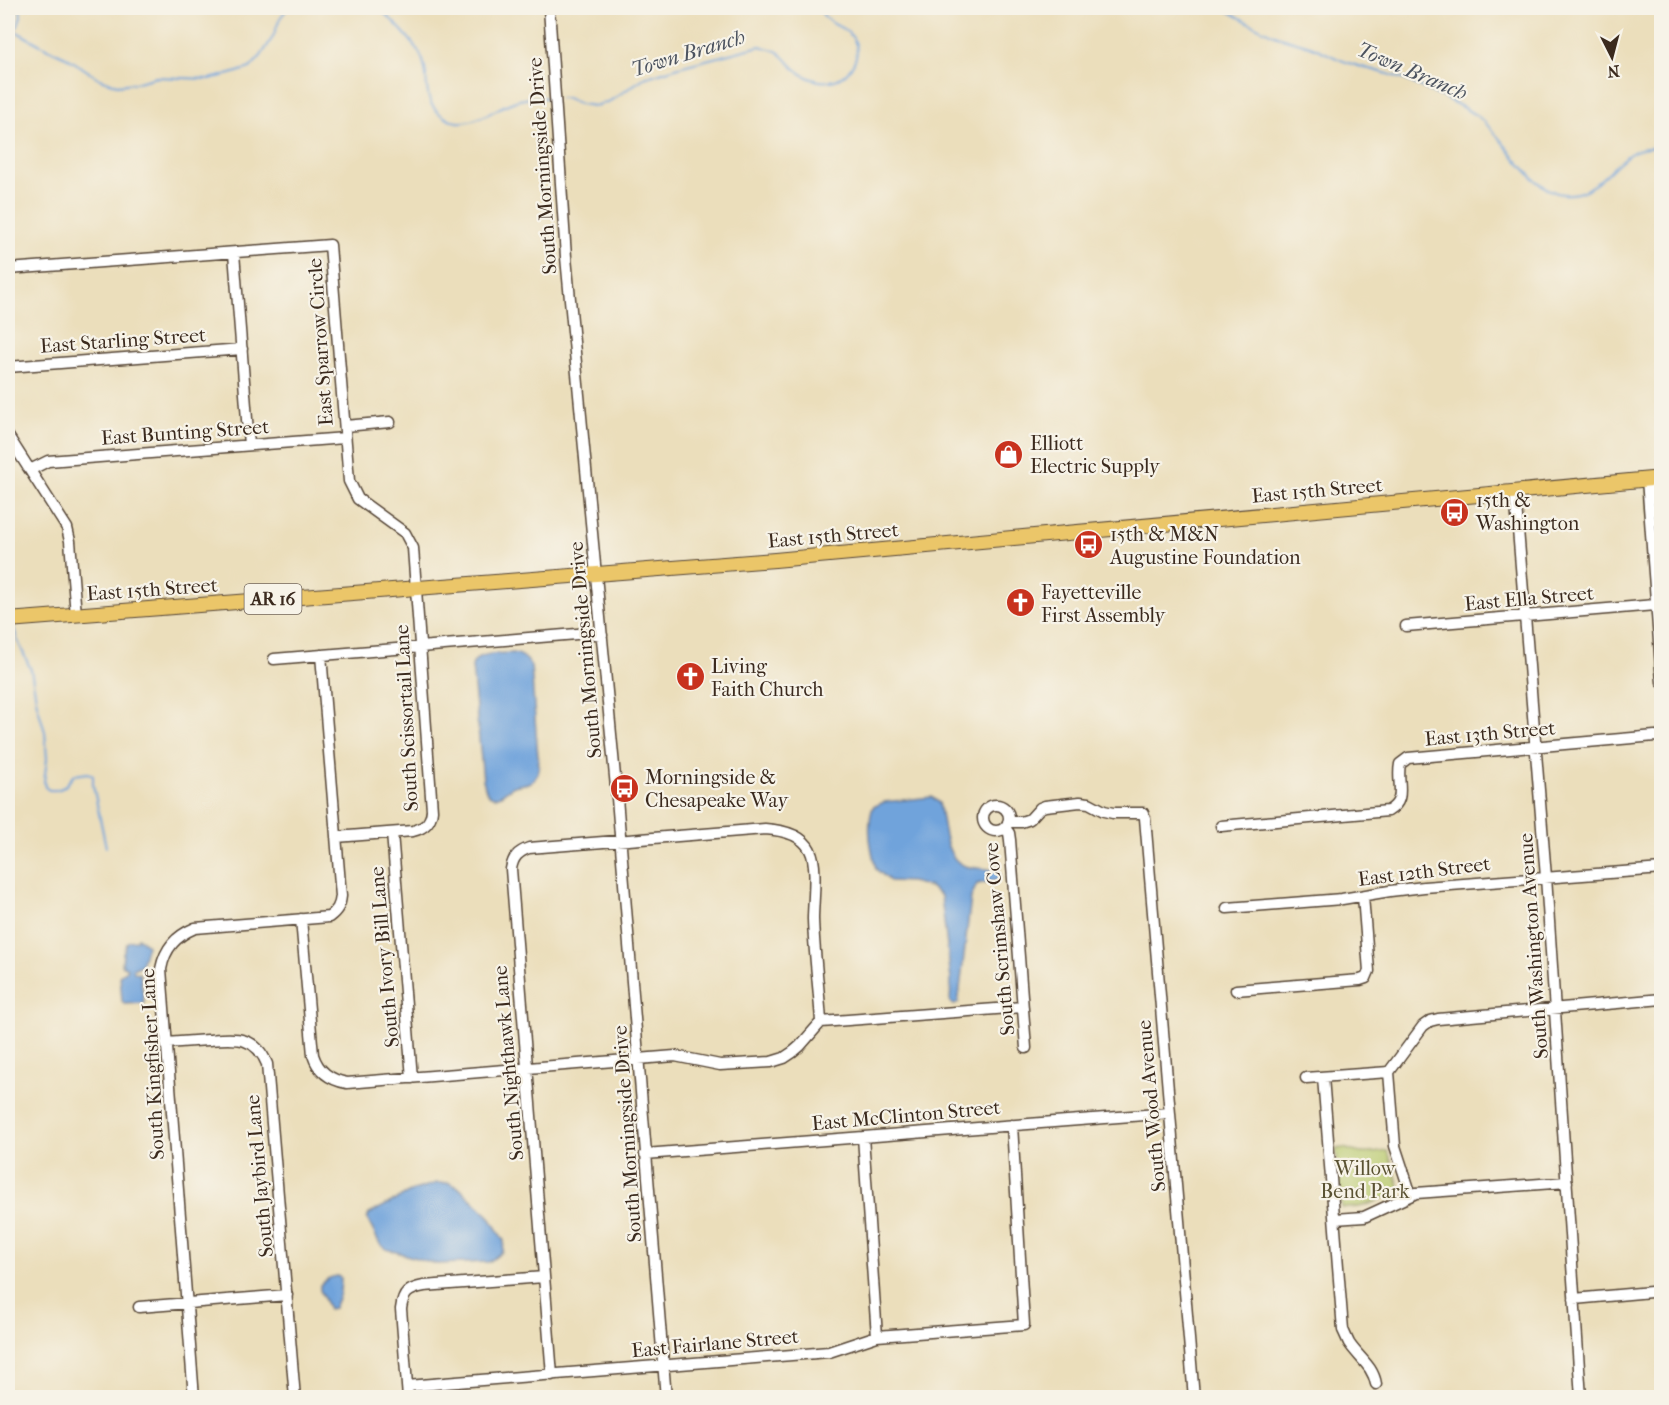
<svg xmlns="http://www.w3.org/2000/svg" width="1669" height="1405" viewBox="0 0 1669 1405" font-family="'IM FELL French Canon',serif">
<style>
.green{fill:#b8c96c;stroke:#7a7a45;stroke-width:1.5}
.water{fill:#6fa3db;stroke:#55667c;stroke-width:1.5}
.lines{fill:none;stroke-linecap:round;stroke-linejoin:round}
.stream{stroke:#6fa3db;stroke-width:2}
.minor-casing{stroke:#554536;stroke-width:13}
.major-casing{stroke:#554536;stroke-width:16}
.minor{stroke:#fff;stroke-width:10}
.major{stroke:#ebc669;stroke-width:14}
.labels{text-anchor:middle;stroke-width:4.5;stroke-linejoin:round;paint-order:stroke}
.shield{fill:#f7f3e8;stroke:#73665b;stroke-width:1.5}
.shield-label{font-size:18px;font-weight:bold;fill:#3b2a1e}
.street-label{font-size:20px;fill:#3b2a1e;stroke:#f7f3e8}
.poi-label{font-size:20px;fill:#3b2a1e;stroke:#f7f3e8;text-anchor:start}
.park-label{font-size:20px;fill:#5a5232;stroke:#f7f3e8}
.water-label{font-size:21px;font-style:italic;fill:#4d5460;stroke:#f7f3e8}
</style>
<rect width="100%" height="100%" fill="#f7f3e8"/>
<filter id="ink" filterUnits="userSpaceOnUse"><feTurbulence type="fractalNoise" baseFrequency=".0167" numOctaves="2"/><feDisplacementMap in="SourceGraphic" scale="12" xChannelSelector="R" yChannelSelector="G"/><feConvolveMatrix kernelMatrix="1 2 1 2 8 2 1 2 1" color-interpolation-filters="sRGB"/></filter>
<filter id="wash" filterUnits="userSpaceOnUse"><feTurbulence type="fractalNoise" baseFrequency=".008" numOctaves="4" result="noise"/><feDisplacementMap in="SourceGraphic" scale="24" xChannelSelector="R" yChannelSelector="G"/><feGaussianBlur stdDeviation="1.35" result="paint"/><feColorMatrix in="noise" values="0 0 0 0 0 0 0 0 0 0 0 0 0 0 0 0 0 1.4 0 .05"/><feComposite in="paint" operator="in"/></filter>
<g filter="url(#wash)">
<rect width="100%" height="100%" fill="#ebdebb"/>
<path class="green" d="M1661 478V682L1647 479Z
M1344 1148C1362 1155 1368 1154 1388 1151L1400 1189C1380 1200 1367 1209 1342 1208L1336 1149Z"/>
<path class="water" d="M513 653C521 654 527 658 531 666L539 770C537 775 536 779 531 782 525 785 518 784 512 787 506 790 499 800 491 796 485 794 485 785 483 780L472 666C477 651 499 654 513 653Z
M932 797 939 803C944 822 943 858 965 866 976 869 987 868 998 871L1001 877 997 880 977 884 971 897 959 997 958 1003 953 1005 950 1002 951 980 941 896 930 887 911 882 890 881 876 869C871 849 866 827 873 807L884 802Z
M138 937 147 945 141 965 133 969 134 972 140 974 144 1003 124 1004 122 1001 120 975 127 970V968L122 965 123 953 127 943 129 941 137 940Z
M437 1183H449L458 1187 489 1216 504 1241 503 1251 489 1262 436 1264 386 1249 380 1244 367 1219 369 1214 414 1190Z
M337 1276 341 1278 340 1293 334 1308 329 1309 320 1290V1285C325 1279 330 1277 337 1276Z"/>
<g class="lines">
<path class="stream" d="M377 8C390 16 416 44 422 58 431 80 420 101 443 116 450 121 456 123 464 122 484 120 500 105 519 100 530 97 541 97 551 98
M1223 8C1240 18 1257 28 1275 35 1286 40 1299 42 1310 46 1324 51 1337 60 1352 64 1367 69 1384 72 1400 78 1410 81 1419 86 1429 91 1445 98 1462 106 1477 116 1503 134 1530 191 1563 194 1602 198 1616 149 1648 148 1652 147 1657 149 1662 149
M8 27 48 49 66 57 100 79 117 85 135 83 156 77 209 79 231 74 250 68 261 56 273 37 280 18 288 8
M12 30 18 26 21 16 20 8
M560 98H566L580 104 595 106 610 101 644 78 679 67 760 46C767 48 772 49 778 52 784 56 789 63 794 68 813 85 840 88 853 64 857 57 858 49 855 42 848 24 826 28 820 8
M8 568C15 578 11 590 11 602
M13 625 17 639 31 670 37 704 45 732 47 759 44 782 45 787 49 790H57L64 787 74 775 88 773 93 775V785L106 847"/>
</g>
</g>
<g filter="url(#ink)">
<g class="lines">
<defs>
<path id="minor" d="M549 8 566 257 617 798 666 1398
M234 253 249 445
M8 269 330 245 349 481 358 499 405 533 413 548 432 810C431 822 425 828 413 831L336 837
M8 367 242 349
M345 426 390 422
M8 436 67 528 70 541 76 615
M30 470 48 461 345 438
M1647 479 1662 682
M1515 492 1546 877 1581 1398
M1406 626 1655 605
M274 659 589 633 602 635
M983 818a13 13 0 1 1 26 0a13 13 0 1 1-26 0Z
M1008 822H1021L1030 819 1040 808 1045 806 1080 802 1089 803 1104 811 1113 813H1143L1145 818 1194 1398
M1221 826 1388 811C1408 800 1396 783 1400 764L1408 758 1655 736 1662 738
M1005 828 1009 833 1010 840 1026 1048
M392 833 412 1078
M1227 908 1342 899 1390 891 1424 887 1662 869
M301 919 313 1055C318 1071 330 1080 347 1083L675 1056 720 1065 771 1062 784 1058 793 1052 800 1046 821 1022 1023 1007
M1236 990 1360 980 1366 978 1369 971 1363 896
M166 1043C180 1042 194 1041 208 1040 235 1038 255 1035 267 1064L295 1398
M1389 1072 1395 1146 1411 1195
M1323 1077 1343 1330C1345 1334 1347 1339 1349 1343 1359 1358 1373 1366 1376 1384
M1306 1078 1389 1072 1423 1026 1430 1021 1438 1019 1662 999
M863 1137 877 1336
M645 1154 1170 1113
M1335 1219 1364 1217 1416 1193 1567 1182
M1574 1299 1662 1291
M139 1307 287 1295
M552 1375 511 869C513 857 518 852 529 848L765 829C781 830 802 834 810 850 818 865 813 901 813 919 814 953 819 988 821 1022
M407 1386 829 1352 877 1336 1024 1325 1012 1125
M194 1398 161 969C165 948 176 936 195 928L329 917C337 911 340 906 341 896L321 655
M408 1398 401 1309C403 1293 408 1289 424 1286L544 1277"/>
<path id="major" d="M8 620 775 560 1662 478"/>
</defs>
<use href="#minor" class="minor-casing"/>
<use href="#major" class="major-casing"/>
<use href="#minor" class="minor"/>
<use href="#major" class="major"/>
</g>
</g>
<defs>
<symbol id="shop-disc" viewBox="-11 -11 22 22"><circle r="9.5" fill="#c8321e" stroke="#f7f3e8"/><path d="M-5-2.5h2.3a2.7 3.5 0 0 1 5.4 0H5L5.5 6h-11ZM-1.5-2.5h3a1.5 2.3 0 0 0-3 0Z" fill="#fff"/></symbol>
<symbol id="bus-disc" viewBox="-11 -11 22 22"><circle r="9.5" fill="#c8321e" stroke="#f7f3e8"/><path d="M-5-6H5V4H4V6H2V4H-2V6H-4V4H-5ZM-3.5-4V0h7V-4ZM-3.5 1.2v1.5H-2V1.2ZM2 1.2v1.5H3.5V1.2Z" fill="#fff"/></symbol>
<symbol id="church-disc" viewBox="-11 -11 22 22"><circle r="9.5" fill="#c8321e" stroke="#f7f3e8"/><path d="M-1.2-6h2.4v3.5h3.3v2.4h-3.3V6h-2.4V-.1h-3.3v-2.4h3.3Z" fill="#fff"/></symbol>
</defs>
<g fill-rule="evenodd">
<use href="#shop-disc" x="992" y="438" width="33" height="33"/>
<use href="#bus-disc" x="1438" y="496" width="33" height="33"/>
<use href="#bus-disc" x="1072" y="528" width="33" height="33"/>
<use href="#church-disc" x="1004" y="586" width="33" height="33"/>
<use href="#church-disc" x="674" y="660" width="33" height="33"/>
<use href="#bus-disc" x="608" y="772" width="33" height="33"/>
</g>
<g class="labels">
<rect class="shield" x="244.5" y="584" width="57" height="30" rx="4.5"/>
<g class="shield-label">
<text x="273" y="605">AR 16</text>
</g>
<g class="street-label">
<text transform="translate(542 166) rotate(-94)" y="7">South Morningside Drive</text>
<text transform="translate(123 340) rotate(-4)" y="7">East Starling Street</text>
<text transform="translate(320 342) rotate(-94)" y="7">East Sparrow Circle</text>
<text transform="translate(185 432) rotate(-4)" y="7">East Bunting Street</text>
<text transform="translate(1317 490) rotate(-5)" y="7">East 15th Street</text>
<text transform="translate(833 535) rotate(-5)" y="7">East 15th Street</text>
<text transform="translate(152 589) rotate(-4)" y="7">East 15th Street</text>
<text transform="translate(1529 598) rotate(-5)" y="7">East Ella Street</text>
<text transform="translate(585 650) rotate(-95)" y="7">South Morningside Drive</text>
<text transform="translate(406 718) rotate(-93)" y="7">South Scissortail Lane</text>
<text transform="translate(1490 733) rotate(-5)" y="7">East 13th Street</text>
<text transform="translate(1424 871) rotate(-7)" y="7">East 12th Street</text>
<text transform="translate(999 939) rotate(-95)" y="7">South Scrimshaw Cove</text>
<text transform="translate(1533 946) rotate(-94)" y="7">South Washington Avenue</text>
<text transform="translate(384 957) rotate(-95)" y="7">South Ivory Bill Lane</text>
<text transform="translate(508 1063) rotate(-95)" y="7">South Nighthawk Lane</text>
<text transform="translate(152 1064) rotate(-93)" y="7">South Kingfisher Lane</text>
<text transform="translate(1151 1106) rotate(-95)" y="7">South Wood Avenue</text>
<text transform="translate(906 1115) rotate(-5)" y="7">East McClinton Street</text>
<text transform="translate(627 1134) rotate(-94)" y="7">South Morningside Drive</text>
<text transform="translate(259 1176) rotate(-95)" y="7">South Jaybird Lane</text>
<text transform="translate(715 1343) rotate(-5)" y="7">East Fairlane Street</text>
</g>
<g class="poi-label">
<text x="1030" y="450">Elliott<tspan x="1030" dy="23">Electric Supply</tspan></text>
<text x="1476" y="507">15th &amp;<tspan x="1476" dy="23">Washington</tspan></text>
<text x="1110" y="541">15th &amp; M&amp;N<tspan x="1110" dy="23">Augustine Foundation</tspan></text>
<text x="1041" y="599">Fayetteville<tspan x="1041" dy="23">First Assembly</tspan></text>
<text x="711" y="673">Living<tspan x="711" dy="23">Faith Church</tspan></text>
<text x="645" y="784">Morningside &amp;<tspan x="645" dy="23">Chesapeake Way</tspan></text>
</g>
<g class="park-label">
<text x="1365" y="1175">Willow<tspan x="1365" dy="23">Bend Park</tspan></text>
</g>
<g class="water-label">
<text transform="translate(688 53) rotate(-17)" y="7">Town Branch</text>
<text transform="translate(1412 71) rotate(23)" y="7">Town Branch</text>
</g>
</g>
<rect width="1669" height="1405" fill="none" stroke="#f7f3e8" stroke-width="30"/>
<g transform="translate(1612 57) rotate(174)" stroke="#f7f3e8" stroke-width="4.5" paint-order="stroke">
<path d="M0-4.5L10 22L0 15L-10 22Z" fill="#3b2a1e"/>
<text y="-9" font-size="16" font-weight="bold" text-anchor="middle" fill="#3b2a1e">N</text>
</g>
</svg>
